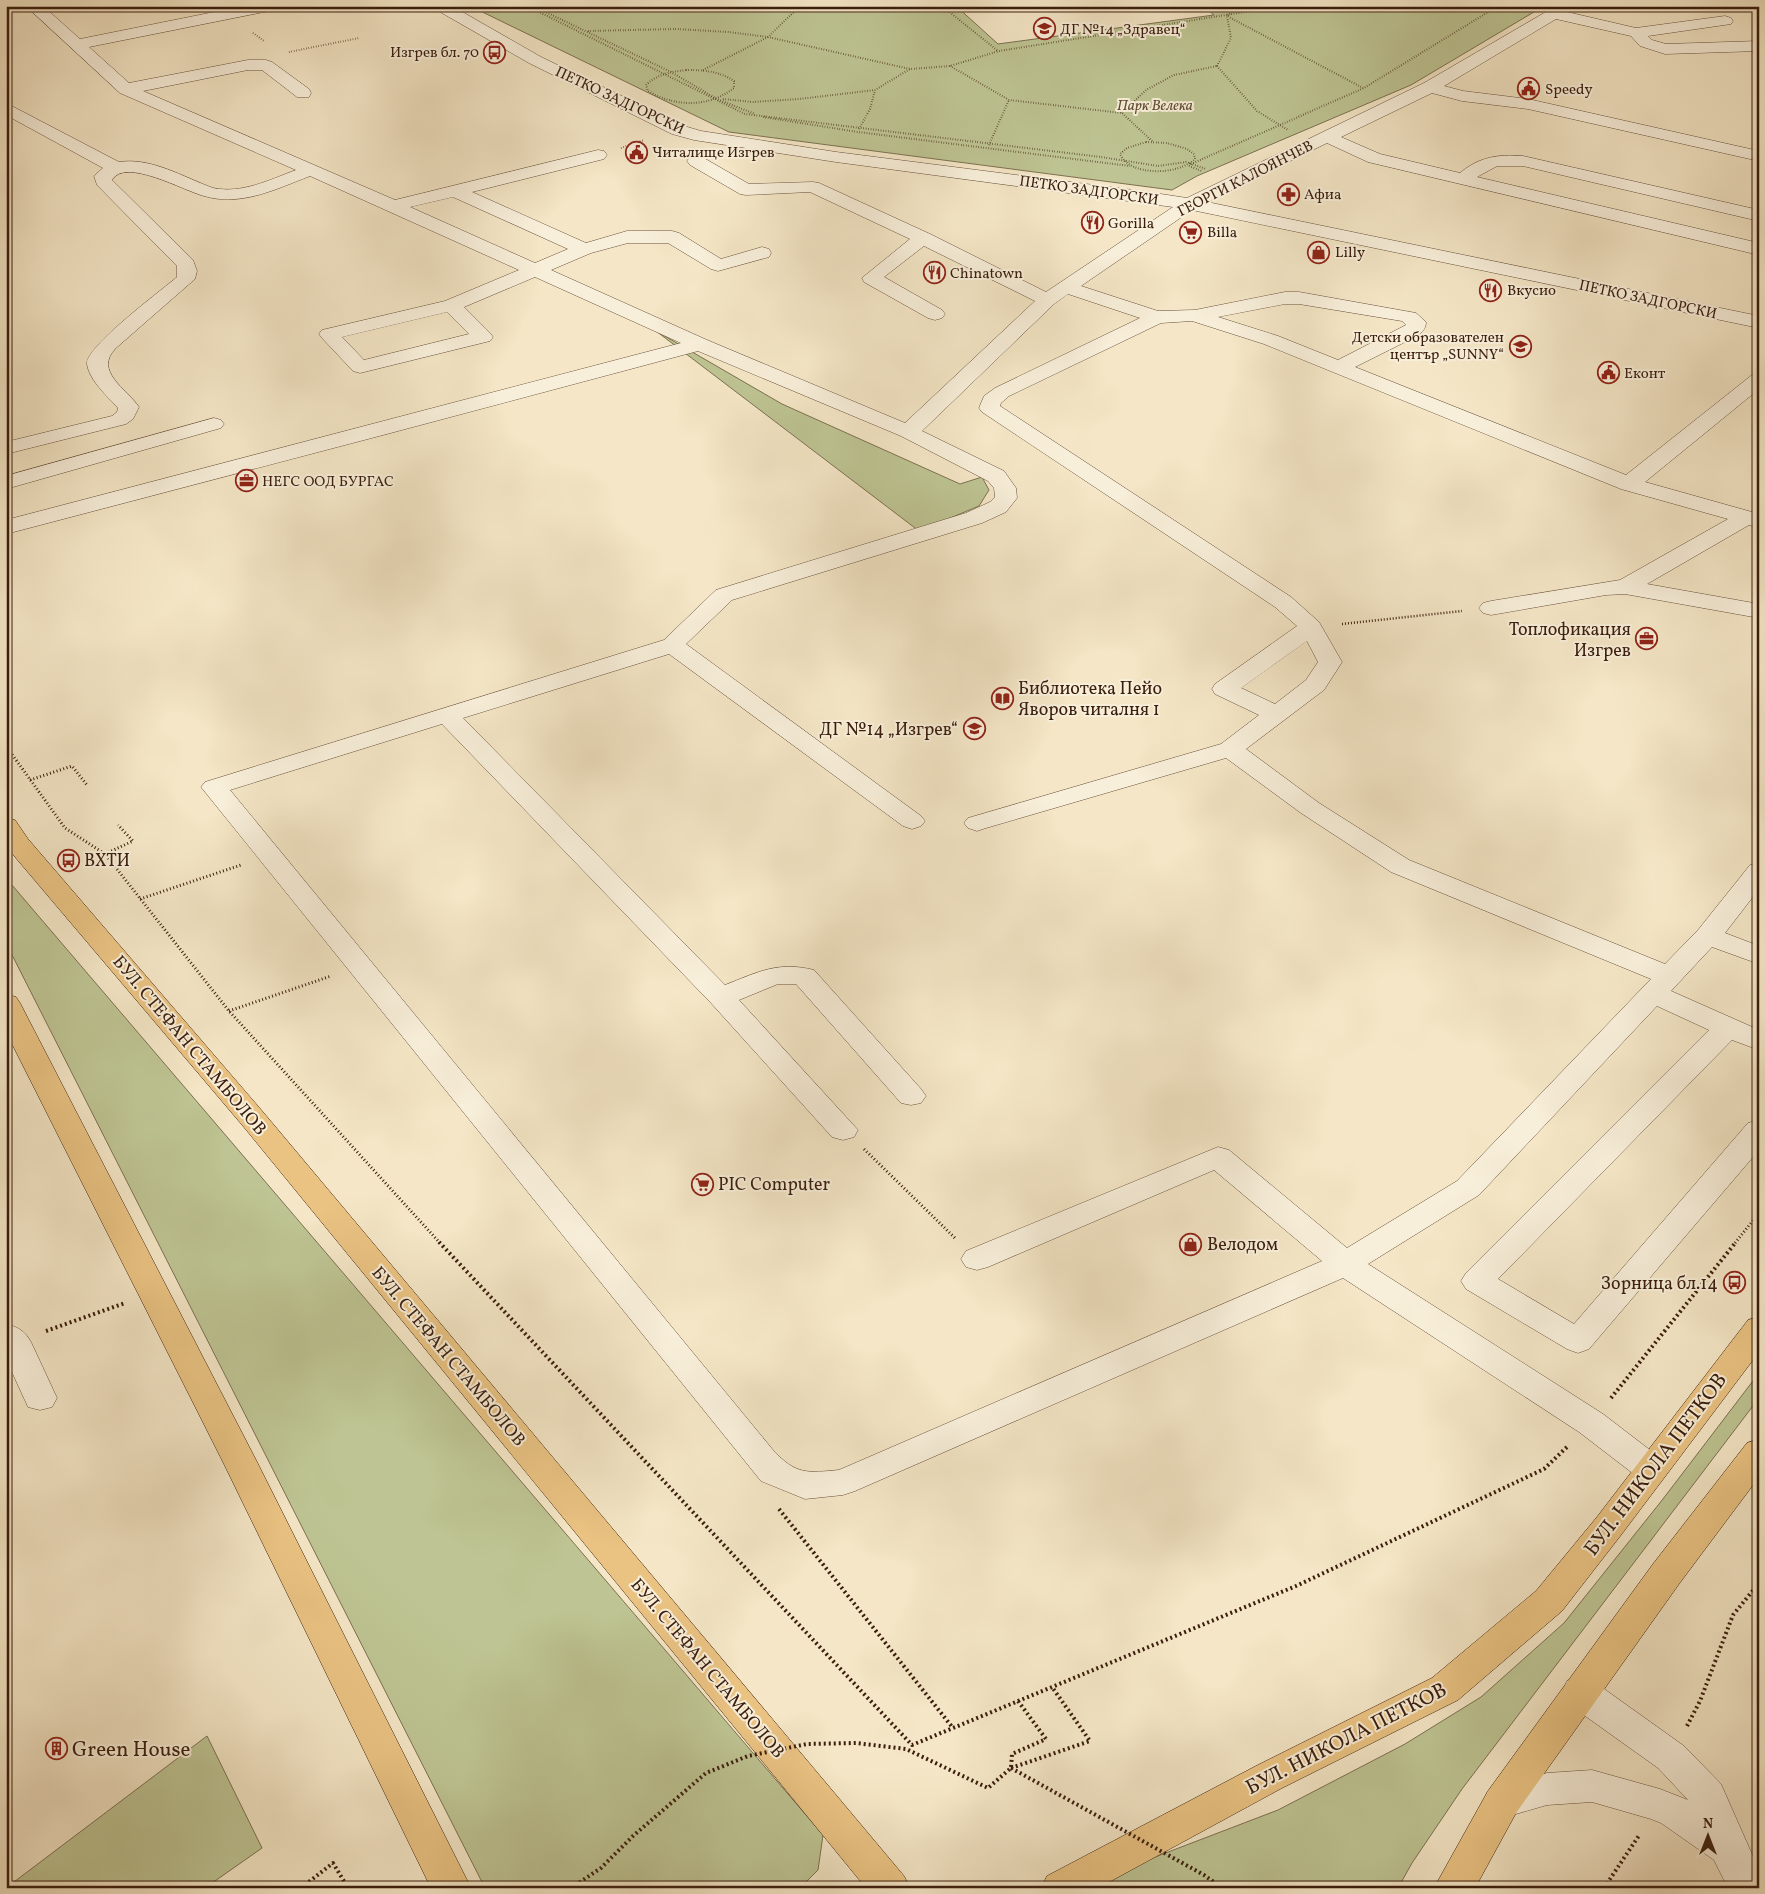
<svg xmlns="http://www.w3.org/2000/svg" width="1765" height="1894" viewBox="0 0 1765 1894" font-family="Vollkorn,serif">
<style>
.green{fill:#bec493;stroke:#7c7050}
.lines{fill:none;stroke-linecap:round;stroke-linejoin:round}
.minor-casing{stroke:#684f3b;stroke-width:1}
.major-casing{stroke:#3a1d0d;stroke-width:1}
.path-far3{stroke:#3a1d0d;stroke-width:2;stroke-dasharray:0.5 2;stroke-linecap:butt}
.path-far2{stroke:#3a1d0d;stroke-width:2.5;stroke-dasharray:1 2;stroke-linecap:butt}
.path-far1{stroke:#3a1d0d;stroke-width:3;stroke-dasharray:1 2.5;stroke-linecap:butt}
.path{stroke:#3a1d0d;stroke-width:4;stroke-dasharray:2 3;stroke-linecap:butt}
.minor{fill:#f8efda;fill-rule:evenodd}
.major{fill:#eac383;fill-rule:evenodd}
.path-bridge{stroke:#3a1d0d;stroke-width:4;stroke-dasharray:2 3;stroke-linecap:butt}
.labels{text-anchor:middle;stroke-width:4;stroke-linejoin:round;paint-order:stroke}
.far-poi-label{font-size:15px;fill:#3a1d0d;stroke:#f8efda;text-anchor:start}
.far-street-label{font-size:15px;fill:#3a1d0d;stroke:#f8efda}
.far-park-label{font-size:15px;font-style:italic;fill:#624f35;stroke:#f8efda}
.poi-label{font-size:18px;fill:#3a1d0d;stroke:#f8efda;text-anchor:start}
.street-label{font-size:18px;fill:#3a1d0d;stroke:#f8efda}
.near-street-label{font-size:21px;fill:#3a1d0d;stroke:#f8efda}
.near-poi-label{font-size:21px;fill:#3a1d0d;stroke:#f8efda;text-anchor:start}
</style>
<rect width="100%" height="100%" fill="#f4e6c6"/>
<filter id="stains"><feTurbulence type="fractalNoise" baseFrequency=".004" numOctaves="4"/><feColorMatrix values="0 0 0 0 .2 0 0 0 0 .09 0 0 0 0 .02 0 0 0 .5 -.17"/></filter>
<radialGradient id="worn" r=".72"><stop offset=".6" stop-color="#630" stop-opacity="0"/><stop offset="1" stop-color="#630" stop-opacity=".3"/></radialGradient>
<path class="green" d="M470 6H956L998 44 1214 15 1203 6H1544L1411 85 1197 176 1172 190 729 132Z
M656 331 782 404 960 484 982 477 989 490 979 506 919 531Z
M6 878 823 1835 818 1870 800 1888H485L6 943Z
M1759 1373V1398L1462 1789 1412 1863 1398 1888H1074L1278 1810 1405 1744 1481 1697 1564 1623 1663 1499Z
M207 1736 262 1848 205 1888H6Z"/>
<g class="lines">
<defs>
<path id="minor" d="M26 6H43L80 39 244 6H277L274 9 269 11 89 47 129 83 248 60H266L272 62 309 89 311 93 309 97H297L262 70H248L143 91 395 200 598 150 604 151 607 155 604 159 472 192 586 243 627 231H672L679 233 721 259 762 247 769 249 771 253 769 257 718 271 711 269 668 243H628L591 253 551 270 707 340 905 423 1035 301 924 246 884 277 942 310 945 314 942 318 935 320 928 318 864 282 862 278 910 239 810 192 746 195 740 194 690 165 687 161 690 157 696 156 702 157 749 184 813 182 819 183 930 234 1046 292 1173 207 836 162 694 140 672 134 529 63 435 9 432 6H452L541 57 684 126 701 131 836 152 1141 191 1187 198 1424 83 1556 6H1575L1567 12 1636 28 1725 16 1731 18 1733 21 1731 24 1648 36 1652 40 1666 44 1759 41V51L1665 54 1640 46 1631 36 1556 19 1444 86 1463 91 1528 99 1759 151V161L1528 109 1462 101 1432 93 1341 137 1380 154 1460 173C1479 157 1498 154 1523 156L1759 210V221L1523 166H1497L1477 177 1759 243V255L1368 162 1327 143 1207 202 1759 316V328L1192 210 1081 286 1158 311 1195 310 1285 292H1299L1416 313 1426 322C1426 329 1422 332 1417 336L1355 367 1626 475 1752 375 1759 373V389L1645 482 1759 514V528L1749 525 1647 584 1759 604V618L1625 594 1606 595 1491 615 1483 613 1479 608 1483 603 1491 601 1620 580 1728 519 1621 489 1264 344 1192 321 1161 323 1009 396 1001 403 1000 406 1291 597 1319 622 1342 662 1324 690 1246 749 1319 803 1409 860 1665 964 1698 930 1750 865 1759 863V889L1725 933 1759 946V964L1712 947 1671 991 1759 1030V1050L1732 1040 1498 1279 1574 1324 1748 1123 1759 1120V1150L1589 1349 1578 1353 1567 1349 1466 1289 1461 1281 1466 1273 1709 1030 1657 1006 1479 1195 1368 1264 1603 1414 1663 1460 1668 1469 1663 1478 1651 1482 1639 1478 1579 1432 1343 1278 855 1491 843 1495 805 1499 761 1481 201 787 205 782 664 640 716 590 966 513 990 502 995 497 994 488 988 481 901 436 698 351 383 435 6 534V520L681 343 535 277 464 307 490 333 493 337 490 341 360 373 353 371 322 338 319 334 322 330 445 301 519 270 310 176C276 189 241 207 204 196 184 191 125 157 112 180L193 260 197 271 195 279 116 348C93 371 127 389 139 407L133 419 126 424 6 454V442L112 416 117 412 118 408C108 397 89 380 87 364 85 347 162 290 177 277V266L97 185 94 176 103 168 6 115V103L119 162C151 157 183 177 213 188 242 194 269 180 296 170L120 93ZM453 197 568 249 535 263 410 207ZM1068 294 1140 318 995 388 984 396 979 408 982 412 1275 607 1297 626 1215 684 1212 689 1215 694 1259 715 1221 744 968 818 964 823 968 828 977 831 986 828 1226 758 1301 813 1391 872 1651 979 1457 1181 1347 1248 1229 1150 1218 1147 966 1251 961 1259 966 1267 977 1270 988 1267 1214 1170 1322 1261 839 1470C807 1473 796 1475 773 1450L230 790 442 724 711 1003 832 1137 843 1140 854 1137 858 1130 739 1000 778 984H796L901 1103 911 1105 921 1103 926 1096 921 1089 814 970C778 961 758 972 725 985L463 718 669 654 903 826 912 829 921 826 925 821 921 816 686 644 732 600 982 523 1006 512 1017 498 1016 488 1004 471 922 431 1054 304ZM1285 304H1299L1396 320 1402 321 1406 325 1338 360 1278 336 1218 317ZM447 312 469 334 364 360 342 337ZM1307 641 1318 662 1306 680 1275 704 1241 688Z
M214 418 221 420 224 424 221 428 6 489V476Z
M6 1324C18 1327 25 1331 31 1342L57 1398 52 1407 40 1410 28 1407 6 1359Z
M1580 1677 1593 1681 1684 1746 1721 1784 1759 1870V1888H1728L1714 1860 1661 1823 1651 1819 1592 1802 1547 1805 1502 1818 1488 1813 1483 1802 1488 1791 1547 1773 1592 1770 1660 1789 1688 1800 1658 1768 1567 1703 1562 1692 1567 1681Z"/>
<path id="major" d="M6 818 15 820 28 839 263 1112 904 1876 910 1888H866L243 1126 10 851 6 846Z
M6 994 16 997 20 1003 256 1460 471 1888H431L222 1460 6 1032Z
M1759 1317V1352L1621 1535 1562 1611 1458 1700 1282 1788 1098 1888H1041L1047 1876 1256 1766 1432 1678 1536 1591 1597 1517 1748 1320Z
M1759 1439V1477L1679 1584 1516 1813 1475 1888H1434L1488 1791 1653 1564 1747 1443Z"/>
</defs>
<use href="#minor" class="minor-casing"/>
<use href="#major" class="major-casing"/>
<path class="path-far3" d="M527 6 745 114 1101 157 1158 166 1186 162 1206 169
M533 6 671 72 717 99 755 114
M942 6 998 51
M1228 6 1234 10 1227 16 1363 88
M588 31 676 29 728 32 768 37 910 69 950 66 999 51 1282 6
M253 33 264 41
M289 52 359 38
M950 66 1009 100 1122 113 1153 142
M1217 66 1257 111 1288 130
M1217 66 1231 38 1227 16
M686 70C703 70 719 71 734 81V88C708 108 675 107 648 91L646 85C657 74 671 72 686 70Z
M703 70 768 37 800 6
M723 99 752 102 799 99 875 90 910 69
M1122 113 1146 90 1174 75 1217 66
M763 117 858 132 1130 166
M859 129 870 109 875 90
M1146 142 1167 143 1187 149 1194 154 1195 159C1179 175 1130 177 1120 154L1127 148Z
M989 145 1009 100
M621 148 644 140
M1191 164 1364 88 1498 6
M1189 166 1202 171"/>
<path class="path-far2" d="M1342 624 1462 611"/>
<path class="path-far1" d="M6 746 65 828 105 854 229 1011 440 1243
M30 780 72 766 87 785
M105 854 133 841 118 825
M140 899 241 865
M229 1011 331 976
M864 1149 956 1239
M1735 1243 1759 1213"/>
<path class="path" d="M439 1242 912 1745 1296 1586 1544 1469 1568 1446
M46 1331 125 1303
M1611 1398 1736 1242
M779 1509 953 1728
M1018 1701 1046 1739
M1687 1726 1700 1701 1733 1615 1759 1583
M1011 1768 1090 1741 1052 1687
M301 1888 333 1863 348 1888
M1604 1888 1640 1834"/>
<use href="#minor" class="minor"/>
<use href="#major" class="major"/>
<path class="path-bridge" d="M1011 1768 1204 1875 1222 1888
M571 1888 601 1868 633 1836 706 1773 748 1756 807 1744 856 1743 906 1749 988 1788 1011 1768 1012 1754 1046 1739"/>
</g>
<defs>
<symbol id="school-ring" viewBox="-11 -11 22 22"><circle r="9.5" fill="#f8efda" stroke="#8f2418" stroke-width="1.5"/><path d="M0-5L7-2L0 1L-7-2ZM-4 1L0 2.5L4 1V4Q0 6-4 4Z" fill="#8f2418"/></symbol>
<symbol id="bus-ring" viewBox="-11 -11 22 22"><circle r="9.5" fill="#f8efda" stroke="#8f2418" stroke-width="1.5"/><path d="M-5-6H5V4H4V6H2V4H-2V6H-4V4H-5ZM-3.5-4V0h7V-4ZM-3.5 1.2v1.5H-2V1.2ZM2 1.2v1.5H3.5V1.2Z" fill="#8f2418"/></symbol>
<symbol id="civic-ring" viewBox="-11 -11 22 22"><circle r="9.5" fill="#f8efda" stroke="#8f2418" stroke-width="1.5"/><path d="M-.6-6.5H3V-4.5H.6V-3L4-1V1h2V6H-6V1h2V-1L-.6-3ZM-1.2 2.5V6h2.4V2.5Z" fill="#8f2418"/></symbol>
<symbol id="pharmacy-ring" viewBox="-11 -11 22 22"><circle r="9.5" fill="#f8efda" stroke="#8f2418" stroke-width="1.5"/><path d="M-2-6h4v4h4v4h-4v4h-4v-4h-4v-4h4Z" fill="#8f2418"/></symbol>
<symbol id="restaurant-ring" viewBox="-11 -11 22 22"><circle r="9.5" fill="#f8efda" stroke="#8f2418" stroke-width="1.5"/><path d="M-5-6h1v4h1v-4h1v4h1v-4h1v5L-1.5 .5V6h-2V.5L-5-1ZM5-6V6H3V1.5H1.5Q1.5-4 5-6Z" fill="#8f2418"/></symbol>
<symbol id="supermarket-ring" viewBox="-11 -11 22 22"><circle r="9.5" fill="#f8efda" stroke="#8f2418" stroke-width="1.5"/><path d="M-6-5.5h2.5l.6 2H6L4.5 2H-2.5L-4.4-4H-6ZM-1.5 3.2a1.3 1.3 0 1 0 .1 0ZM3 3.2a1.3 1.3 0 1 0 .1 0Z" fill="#8f2418"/></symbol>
<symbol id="shop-ring" viewBox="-11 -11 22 22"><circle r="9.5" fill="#f8efda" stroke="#8f2418" stroke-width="1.5"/><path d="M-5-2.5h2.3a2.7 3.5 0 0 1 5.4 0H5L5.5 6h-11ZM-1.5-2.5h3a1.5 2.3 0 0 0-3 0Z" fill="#8f2418"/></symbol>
<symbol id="office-ring" viewBox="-11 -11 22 22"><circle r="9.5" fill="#f8efda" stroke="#8f2418" stroke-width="1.5"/><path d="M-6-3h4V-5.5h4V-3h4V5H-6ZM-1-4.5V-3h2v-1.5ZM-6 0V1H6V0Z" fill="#8f2418"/></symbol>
<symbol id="library-ring" viewBox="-11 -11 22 22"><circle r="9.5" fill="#f8efda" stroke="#8f2418" stroke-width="1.5"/><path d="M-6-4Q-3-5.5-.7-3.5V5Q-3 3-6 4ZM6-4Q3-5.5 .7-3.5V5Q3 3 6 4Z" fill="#8f2418"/></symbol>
<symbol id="building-ring" viewBox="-11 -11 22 22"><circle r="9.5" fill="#f8efda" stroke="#8f2418" stroke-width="1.5"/><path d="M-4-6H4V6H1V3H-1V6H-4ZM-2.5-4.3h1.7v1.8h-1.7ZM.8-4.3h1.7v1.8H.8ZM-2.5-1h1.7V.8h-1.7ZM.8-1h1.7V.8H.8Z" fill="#8f2418"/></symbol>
</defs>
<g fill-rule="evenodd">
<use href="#school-ring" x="1032" y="16" width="25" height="25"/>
<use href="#bus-ring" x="482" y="40" width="25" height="25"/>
<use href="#civic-ring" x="1516" y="76" width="25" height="25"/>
<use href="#civic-ring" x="624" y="140" width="25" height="25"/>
<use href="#pharmacy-ring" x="1276" y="182" width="25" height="25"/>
<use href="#restaurant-ring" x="1080" y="210" width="25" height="25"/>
<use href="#supermarket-ring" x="1178" y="220" width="25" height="25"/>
<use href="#shop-ring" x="1306" y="240" width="25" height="25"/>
<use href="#restaurant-ring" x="922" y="260" width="25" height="25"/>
<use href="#restaurant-ring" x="1478" y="278" width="25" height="25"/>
<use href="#school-ring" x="1508" y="334" width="25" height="25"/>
<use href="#civic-ring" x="1596" y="360" width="25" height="25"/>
<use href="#office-ring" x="234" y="468" width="25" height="25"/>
<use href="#office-ring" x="1634" y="626" width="25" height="25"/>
<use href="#library-ring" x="990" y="686" width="25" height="25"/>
<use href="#school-ring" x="962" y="716" width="25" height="25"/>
<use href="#bus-ring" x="56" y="848" width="25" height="25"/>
<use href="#supermarket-ring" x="690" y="1172" width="25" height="25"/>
<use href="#shop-ring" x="1178" y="1232" width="25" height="25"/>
<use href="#bus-ring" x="1722" y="1270" width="25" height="25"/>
<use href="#building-ring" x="44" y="1736" width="25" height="25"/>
</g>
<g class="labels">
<g class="far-poi-label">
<text x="1060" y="34">ДГ №14 „Здравец“</text>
<text x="479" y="57" text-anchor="end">Изгрев бл. 70</text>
<text x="1545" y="94">Speedy</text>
<text x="652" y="157">Читалище Изгрев</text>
<text x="1304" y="199">Афиа</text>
<text x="1108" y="228">Gorilla</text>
<text x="1207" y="237">Billa</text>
<text x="1335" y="257">Lilly</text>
<text x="950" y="278">Chinatown</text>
<text x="1507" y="295">Вкусио</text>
<text x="1504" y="342" text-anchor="end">Детски образователен<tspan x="1504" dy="17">център „SUNNY“</tspan></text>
<text x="1624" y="378">Еконт</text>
<text x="262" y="486">НЕГС ООД БУРГАС</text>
</g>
<g class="far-street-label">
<text transform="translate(620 100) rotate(25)" y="5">ПЕТКО ЗАДГОРСКИ</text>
<text transform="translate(1245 178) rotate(-27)" y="5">ГЕОРГИ КАЛОЯНЧЕВ</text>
<text transform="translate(1089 190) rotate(8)" y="5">ПЕТКО ЗАДГОРСКИ</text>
<text transform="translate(1648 299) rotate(12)" y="5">ПЕТКО ЗАДГОРСКИ</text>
</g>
<g class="far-park-label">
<text x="1155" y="110">Парк Велека</text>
</g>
<g class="poi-label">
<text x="1631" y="635" text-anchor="end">Топлофикация<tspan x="1631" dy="21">Изгрев</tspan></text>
<text x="1018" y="694">Библиотека Пейо<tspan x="1018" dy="21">Яворов читалня 1</tspan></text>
<text x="958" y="735" text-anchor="end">ДГ №14 „Изгрев“</text>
<text x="84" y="866">ВХТИ</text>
<text x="718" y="1190">PIC Computer</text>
<text x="1207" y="1250">Велодом</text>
<text x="1718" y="1289" text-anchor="end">Зорница бл.14</text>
</g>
<g class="street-label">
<text transform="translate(190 1045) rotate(50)" y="6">БУЛ. СТЕФАН СТАМБОЛОВ</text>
<text transform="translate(449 1356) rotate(50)" y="6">БУЛ. СТЕФАН СТАМБОЛОВ</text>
<text transform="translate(708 1668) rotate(50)" y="6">БУЛ. СТЕФАН СТАМБОЛОВ</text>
</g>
<g class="near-street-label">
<text transform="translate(1655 1464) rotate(-53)" y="7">БУЛ. НИКОЛА ПЕТКОВ</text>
<text transform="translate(1346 1738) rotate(-27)" y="7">БУЛ. НИКОЛА ПЕТКОВ</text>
</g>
<g class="near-poi-label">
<text x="72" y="1756">Green House</text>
</g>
</g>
<rect width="1765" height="1894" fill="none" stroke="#f4e6c6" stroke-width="25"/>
<rect x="8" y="8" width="1750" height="1879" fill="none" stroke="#3a1d0d" stroke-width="2.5"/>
<rect x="12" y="12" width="1740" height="1869" fill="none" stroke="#3a1d0d"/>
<g transform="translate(1708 1836)" stroke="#f8efda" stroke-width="4" paint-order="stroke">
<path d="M0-4L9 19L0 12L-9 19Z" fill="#3a1d0d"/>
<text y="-8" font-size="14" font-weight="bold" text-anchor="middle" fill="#3a1d0d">N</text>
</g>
<rect width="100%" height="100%" filter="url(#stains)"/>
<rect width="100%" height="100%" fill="url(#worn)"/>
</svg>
